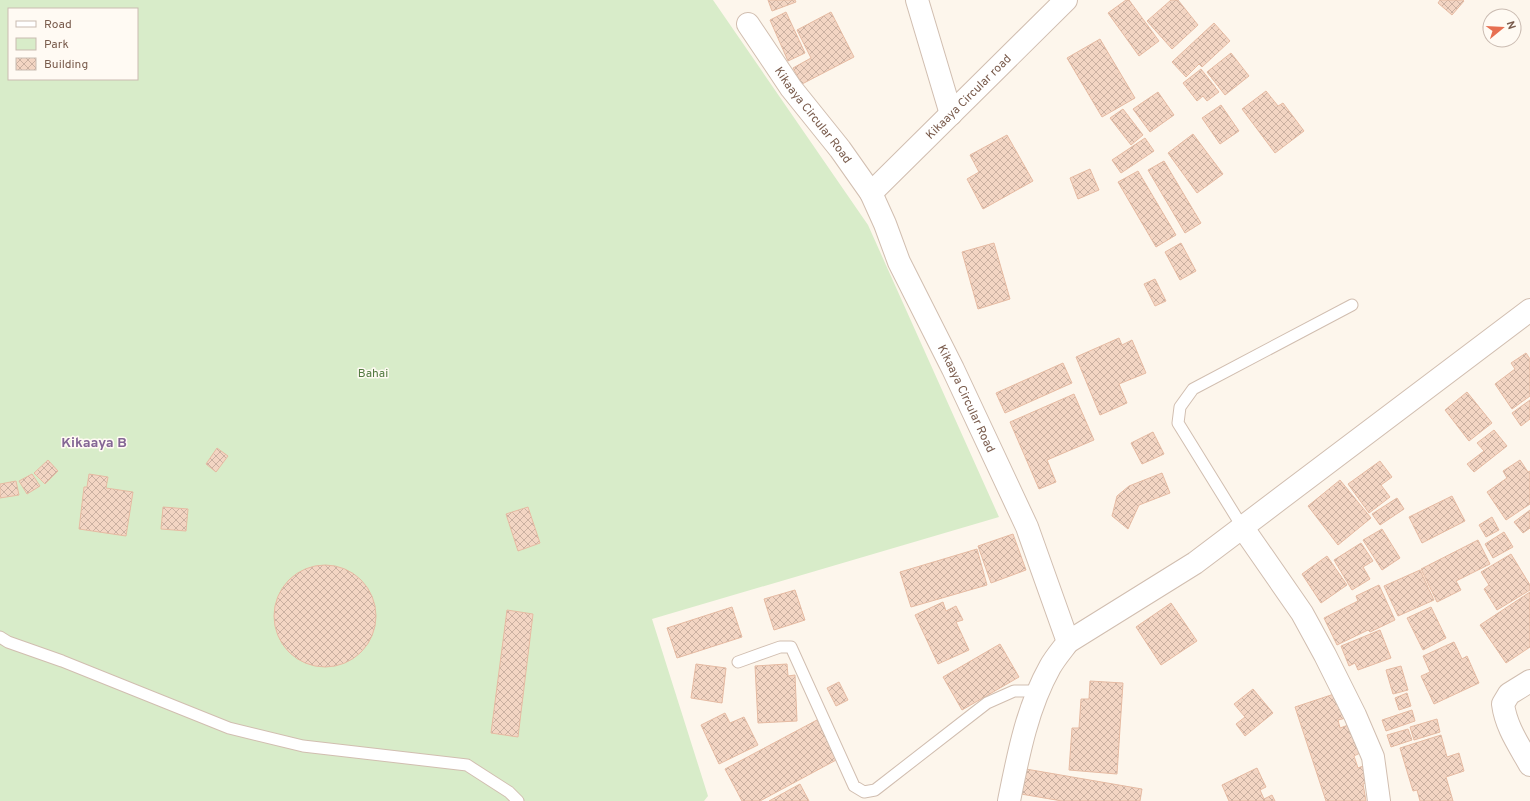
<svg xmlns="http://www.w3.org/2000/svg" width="1530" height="801" viewBox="0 0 1530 801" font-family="Overpass,sans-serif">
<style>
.park{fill:#d8ecc9;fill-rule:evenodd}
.building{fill:url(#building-cross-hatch);stroke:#e6bba3}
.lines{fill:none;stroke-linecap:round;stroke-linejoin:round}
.lane-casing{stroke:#d1beb0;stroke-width:13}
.street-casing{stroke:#d1beb0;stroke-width:24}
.lane{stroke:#fff;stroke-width:11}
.street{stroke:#fff;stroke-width:22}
.labels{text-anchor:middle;stroke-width:3;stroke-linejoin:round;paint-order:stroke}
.street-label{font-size:12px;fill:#7a5c4d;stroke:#fffaf3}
.park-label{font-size:12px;fill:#537a41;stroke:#fffaf3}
.quarter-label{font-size:14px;font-weight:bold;fill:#846695;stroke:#fffaf3}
</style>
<defs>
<pattern id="building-cross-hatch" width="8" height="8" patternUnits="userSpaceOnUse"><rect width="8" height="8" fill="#f3d5c3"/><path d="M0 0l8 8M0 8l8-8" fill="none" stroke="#cab0a1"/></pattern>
</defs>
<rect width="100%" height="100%" fill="#fdf6ec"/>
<path class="park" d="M0 0H713L868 225 999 517 652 619 708 796 704 801H0ZM9 9H137V79H9Z"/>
<path class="building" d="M768 0H795L796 2 772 11Z
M1126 0H1129L1159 41 1139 56 1108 13Z
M1171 0H1178L1198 25 1172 49 1147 21Z
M1440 0H1463L1464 1 1452 15 1438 3Z
M786 12 805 53 788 61 770 20Z
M831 12 854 57 802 84 793 68 811 58 797 30Z
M1214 23 1230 41 1202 67 1199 64 1186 77 1172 62Z
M1100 39 1135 98 1102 117 1067 58Z
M1231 53 1249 76 1225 95 1207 72Z
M1201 69 1219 92 1207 101 1203 96 1197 101 1183 83Z
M1266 91 1278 106 1283 103 1304 131 1275 153 1242 109Z
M1158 92 1174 115 1150 132 1133 109Z
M1221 105 1239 131 1220 144 1202 118Z
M1123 109 1143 135 1131 145 1110 118Z
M1193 134 1223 174 1197 193 1168 153Z
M1007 135 1033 181 983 209 967 179 979 172 970 155Z
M1145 138 1154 151 1121 173 1112 160Z
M1164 161 1201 223 1185 233 1148 170Z
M1090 169 1099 190 1078 199 1070 178Z
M1138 171 1176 235 1156 247 1118 182Z
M994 243 1010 299 978 309 962 252Z
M1181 243 1196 271 1180 280 1165 252Z
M1155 279 1166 301 1155 306 1144 284Z
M1119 338 1122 345 1132 340 1146 373 1119 384 1127 403 1100 415 1076 357Z
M1526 353 1530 359V396L1512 409 1495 384 1515 369 1511 363Z
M1063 363 1072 383 1005 413 996 393Z
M1467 392 1492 423 1469 441 1445 410Z
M1074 394 1094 440 1047 460 1056 482 1039 489 1010 422Z
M1530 400V419L1521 426 1512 413Z
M1494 430 1507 446 1474 472 1467 464 1484 451 1477 443Z
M1153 432 1164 454 1142 464 1131 443Z
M217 448 228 456 216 472 206 464Z
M48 460 58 471 45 484 34 473Z
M1520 460 1528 472 1530 471V504L1506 520 1487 492 1507 478 1503 471Z
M1380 461 1392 477 1381 485 1390 497 1369 513 1348 484Z
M1162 473 1170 493 1139 505 1128 529 1112 516 1117 496 1129 486Z
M32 474 40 486 27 494 19 481Z
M89 474 108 477 106 488 133 492 126 536 79 529 84 487H87Z
M1340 480 1371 518 1338 545 1308 506Z
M16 481 19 495 0 498V484Z
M1452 496 1465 521 1422 543 1409 517Z
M1397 498 1404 509 1380 525 1372 514Z
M163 507 188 509 186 531 161 529Z
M528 507 540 543 518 551 506 514Z
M1530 510V528L1523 533 1514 522Z
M1492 517 1499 530 1486 537 1479 525Z
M1382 529 1400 558 1382 570 1363 540Z
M1504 532 1513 547 1493 558 1485 544Z
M1013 534 1026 570 991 583 978 546Z
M1478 540 1490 564 1456 581 1461 590 1437 602 1421 569Z
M1361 543 1373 561 1363 567 1370 579 1352 590 1334 560Z
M977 549 987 585 911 607 900 572Z
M1511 554 1530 585V590L1497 610 1484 589 1489 585 1481 572Z
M1327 556 1347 585 1321 603 1302 574Z
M274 616a51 51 0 1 1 102 0a51 51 0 1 1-102 0Z
M1420 570 1434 600 1398 616 1384 586Z
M1379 585 1395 620 1370 632 1368 630 1337 645 1324 618 1358 601 1356 596Z
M795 590 805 620 774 630 764 599Z
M1530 592V647L1506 663 1480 625Z
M943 602 946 611 956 606 963 620 956 622 969 650 938 664 915 615Z
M1171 603 1197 641 1161 665 1136 627Z
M732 607 742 637 677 658 667 628Z
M1431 607 1446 638 1423 650 1407 618Z
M507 610 533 614 518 737 491 733Z
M1380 630 1391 658 1358 670 1355 663 1349 666 1341 646Z
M1454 642 1462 659 1467 656 1479 683 1434 704 1421 676 1430 672 1423 656Z
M1000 644 1019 677 962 710 943 677Z
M696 664 726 668 722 703 691 698Z
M787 664 788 676 795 675 797 721 758 723 755 666Z
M1401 666 1408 690 1393 694 1386 670Z
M1090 681 1123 683 1117 774 1069 770 1072 728H1079L1081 699H1089Z
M839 682 848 700 836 706 827 688Z
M1253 689 1273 713 1245 736 1236 724 1245 717 1234 704Z
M1337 693 1346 718 1338 720 1340 728 1351 724 1360 753 1354 756 1358 768 1363 766 1368 782 1363 784 1366 801H1326L1295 707Z
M1407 693 1411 706 1399 710 1395 698Z
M1412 710 1415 721 1386 731 1382 720Z
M725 713 730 723 744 717 758 745 719 764 701 725Z
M1437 719 1440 732 1414 740 1410 727Z
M817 720 838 759 760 801H742L725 769Z
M1408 729 1412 740 1391 747 1387 735Z
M1441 735 1447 757 1459 753 1464 771 1446 777 1453 801H1420L1417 790 1413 791 1400 748Z
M1020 768 1142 789 1140 801H1062L1015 793Z
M1257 768 1266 787 1260 790 1264 799 1272 795 1275 801H1229L1222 785Z
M800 784 809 801H769Z"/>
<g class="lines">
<defs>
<path id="lane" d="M1243 528 1178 423 1180 407 1193 389 1352 305
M0 637 8 642 62 661 229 728 303 746 467 765 509 792 518 801
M738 662 780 647H791L854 786 864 792 875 790 987 703 1014 691H1038"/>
<g id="street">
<path d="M917 0 951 114"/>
<path id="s1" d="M748 24 791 88 840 149 871 193 885 224 899 262 953 369 1027 527 1068 642C1062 650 1055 658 1050 667 1027 708 1018 756 1009 801"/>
<path id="s2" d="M871 193 1066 0"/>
<path d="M1243 528 1302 613 1325 655 1355 715 1373 757 1379 801"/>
<path d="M1068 642 1195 563 1530 310"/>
<path d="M1530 681 1509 694 1503 704C1506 727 1519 745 1530 765"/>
</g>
</defs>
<use href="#lane" class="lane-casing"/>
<use href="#street" class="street-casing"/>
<use href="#lane" class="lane"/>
<use href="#street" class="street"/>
</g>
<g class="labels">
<g class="street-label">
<text dy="4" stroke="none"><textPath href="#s2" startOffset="137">Kikaaya Circular road</textPath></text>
<text dy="4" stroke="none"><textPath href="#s1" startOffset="112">Kikaaya Circular Road</textPath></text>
<text dy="4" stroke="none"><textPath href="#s1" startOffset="436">Kikaaya Circular Road</textPath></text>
</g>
<g class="park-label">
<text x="373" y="377">Bahai</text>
</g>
<g class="quarter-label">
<text x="94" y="447">Kikaaya B</text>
</g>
</g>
<rect x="8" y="8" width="130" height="72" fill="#fffaf3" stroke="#cabbb1"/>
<rect x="16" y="21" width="20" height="6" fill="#ffffff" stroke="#cabbb1"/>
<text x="44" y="28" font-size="12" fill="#7a5c4d">Road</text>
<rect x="16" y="38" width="20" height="12" fill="#d8ecc9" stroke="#cabbb1"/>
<text x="44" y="48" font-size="12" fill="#7a5c4d">Park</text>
<rect x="16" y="58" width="20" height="12" fill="url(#building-cross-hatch)" stroke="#cabbb1"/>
<text x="44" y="68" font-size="12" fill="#7a5c4d">Building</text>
<g transform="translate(1502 28) rotate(72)"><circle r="19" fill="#fffaf3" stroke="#cabbb1"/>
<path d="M0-3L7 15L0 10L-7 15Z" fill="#e76f51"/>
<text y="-6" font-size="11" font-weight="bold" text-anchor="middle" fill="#7a5c4d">N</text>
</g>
</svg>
